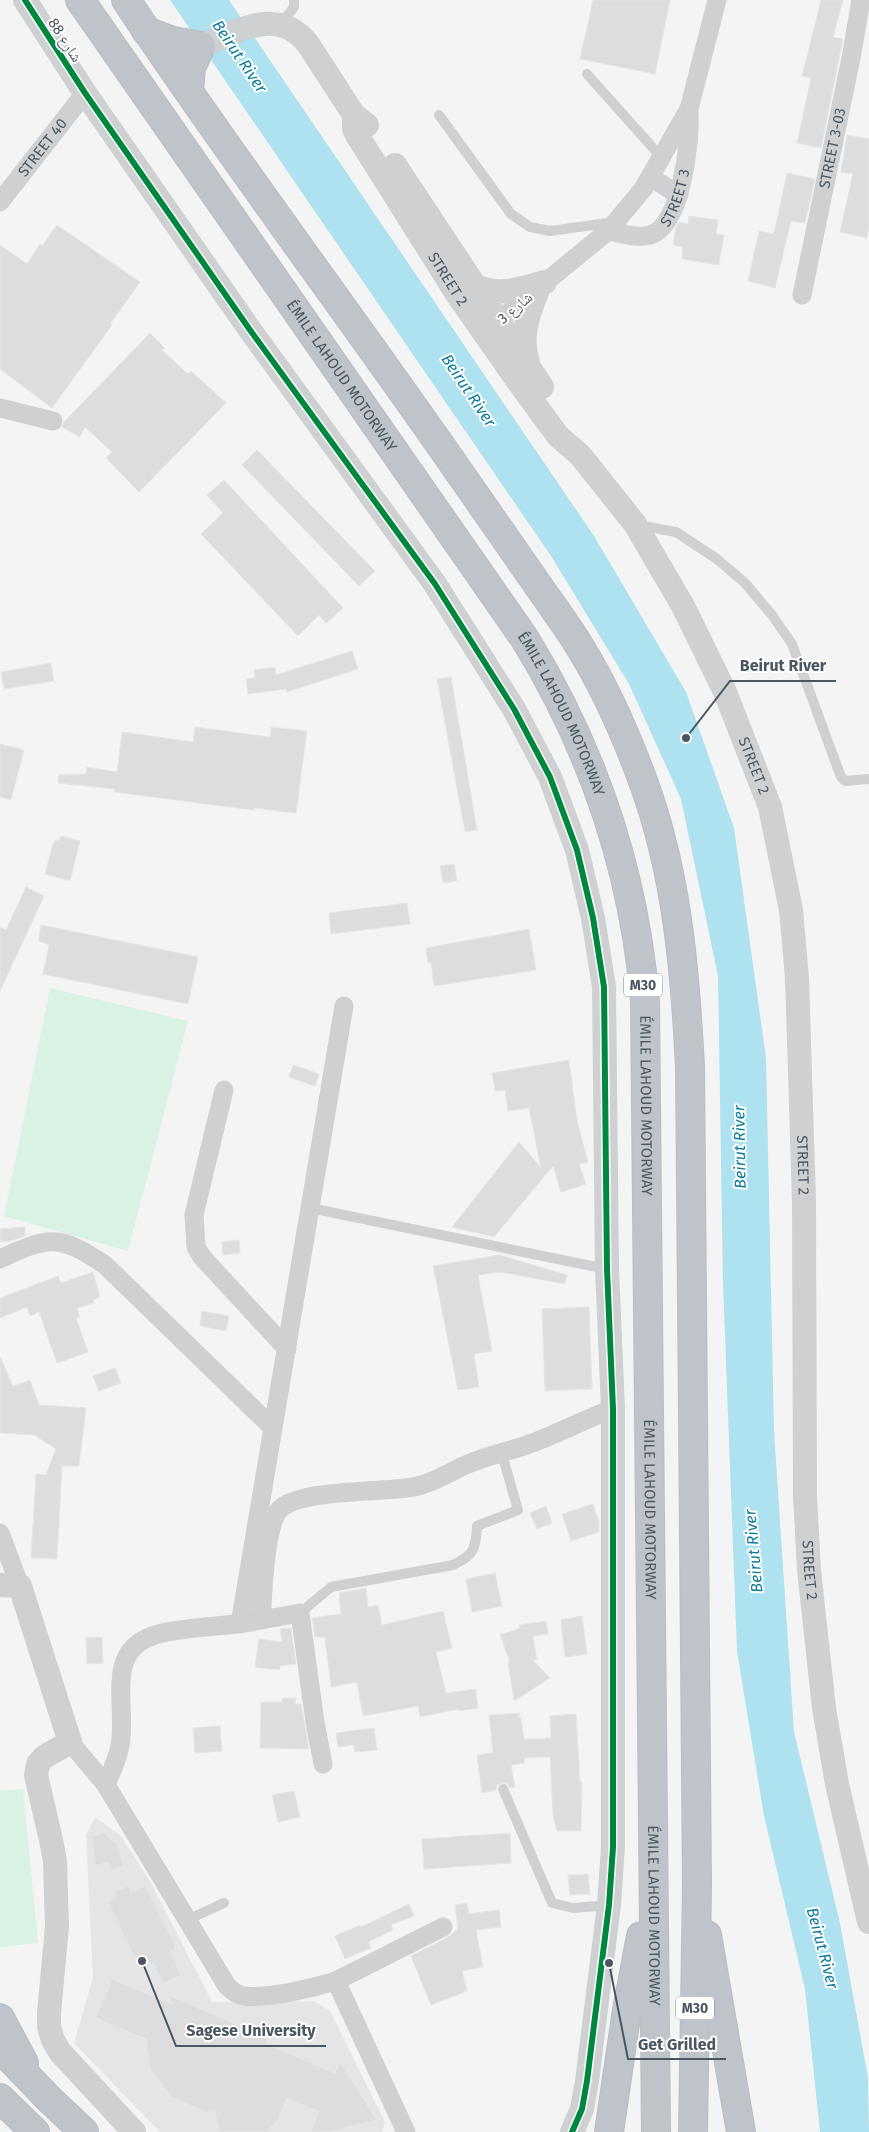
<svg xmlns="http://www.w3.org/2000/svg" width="869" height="2132" viewBox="0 0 869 2132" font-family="'Fira Sans','Noto Naskh Arabic',sans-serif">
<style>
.education{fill:#e6e5e6}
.green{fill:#d9f2e3}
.water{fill:#aee2f0}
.building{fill:#ddddde;stroke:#e5e6e7}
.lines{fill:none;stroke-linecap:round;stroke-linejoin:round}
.motorway-casing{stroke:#b9bec3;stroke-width:30}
.service{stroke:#ced0d2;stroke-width:10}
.minor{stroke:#ced0d2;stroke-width:19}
.tertiary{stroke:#ced0d2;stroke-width:24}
.motorway{stroke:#bec4c9;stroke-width:28}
.cycleway-casing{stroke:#fff;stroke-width:9}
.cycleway{stroke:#00873e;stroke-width:6}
.labels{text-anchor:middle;stroke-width:4;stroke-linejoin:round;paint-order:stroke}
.shield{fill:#fff;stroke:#808990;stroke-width:1}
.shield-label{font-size:14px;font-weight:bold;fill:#4a5661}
.street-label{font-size:15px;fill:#4a5661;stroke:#fff}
.water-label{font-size:16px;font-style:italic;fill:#0c7c9b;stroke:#fff}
.leader{fill:none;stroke:#4a5661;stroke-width:2}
.callout-dot{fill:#4a5661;stroke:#fff;stroke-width:2}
.callout-label{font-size:16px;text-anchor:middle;font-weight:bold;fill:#4a5661;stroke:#fff;stroke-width:4;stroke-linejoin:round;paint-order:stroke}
</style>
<rect width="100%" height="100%" fill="#f4f4f4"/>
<path class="education" d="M95 1817 121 1836 151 1883 212 2002 314 2001 330 2011 385 2122 382 2132H160L74 2043 93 1978 86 1835Z"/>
<path class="green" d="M50 988 188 1021 128 1251 4 1216Z
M23 1789 38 1943 0 1947V1791Z"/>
<path class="water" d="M170 0H229L594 536 686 692 734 828 766 1058 774 1431 794 1732 840 1923 868 2078 869 2132H820L805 1989 764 1816 737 1651 723 1284 718 976 681 799 629 684 551 556Z"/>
<path class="building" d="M593 0H670L655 74 580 59Z
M821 0H843L833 37 843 39 821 148 797 143 811 78 802 76Z
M847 135 869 139V227L867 238 840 232 853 174 841 172Z
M787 173 815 179 805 223 791 221 775 288 748 281 759 231 774 234Z
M689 216 718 220 716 234 724 235 719 265 682 259 683 247 673 245 676 227 679 222 688 224Z
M57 225 140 282 110 324 112 325 52 408 0 369V245L27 264 40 244 42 246Z
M150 333 165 348 162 350 188 374 191 371 226 403 139 492 106 458 112 452 85 427 80 437 62 427 64 422Z
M257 450 375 571 359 586 242 465Z
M224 480 343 608 326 623 319 615 298 636 201 534 223 513 207 495Z
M352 651 358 669 287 692 286 689 248 694 246 679 255 678 254 670 275 667 276 675Z
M51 663 54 681 4 689 1 672Z
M451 677 477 830 465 832 437 679Z
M195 727 270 737 271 727 307 731 296 813 254 808V810L114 792 115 789 58 783 59 775 86 774 87 767 117 772 122 732 193 742Z
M0 744 24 750 11 800 0 797Z
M61 836 80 841 70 881 45 874 53 844H54L55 840 59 841Z
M454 864 457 881 443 883 440 866Z
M26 887 44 896 0 991V927L6 930Z
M407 903 410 924 331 934 329 913Z
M41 925 198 957 188 1004 43 974 49 945 39 941Z
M529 929 536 970 434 986 431 963H428L426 948Z
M569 1060 577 1121 588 1162 579 1164 586 1184 561 1192 553 1166 494 1237 452 1227 519 1142 541 1168 529 1108 508 1111 505 1090 495 1091 492 1073Z
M293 1065 319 1074 315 1086 289 1077Z
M25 1227V1236L11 1241 0 1242V1229Z
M239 1240 240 1253 223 1255 222 1242Z
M499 1255 567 1275 565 1284 500 1272 478 1275 492 1351 474 1354 479 1387 458 1390 433 1266Z
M93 1272 100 1297 93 1300 94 1303 77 1308 80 1317 76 1318 88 1352 57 1363 39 1312 30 1316 27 1307 0 1318V1298L58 1276 61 1283Z
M589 1307 592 1389 545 1391 542 1309Z
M202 1311 229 1316 226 1331 200 1326Z
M0 1356 13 1386 30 1380 39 1405 86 1408 79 1466H62L57 1559 31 1558 36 1474 46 1475 56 1449 34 1435 0 1433Z
M115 1368 121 1383 99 1391 93 1376Z
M593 1504 599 1521V1532L571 1541 562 1514Z
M546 1506 552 1523 537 1529 530 1513Z
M495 1573 502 1606 472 1612 466 1579Z
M366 1588 368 1607 378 1605 382 1625 443 1611 452 1648 436 1652 446 1693 476 1689 478 1708 459 1711V1709L420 1717 418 1706 363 1716 357 1682 331 1687 325 1637H315L312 1618 341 1614 339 1593Z
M582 1616 587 1654 565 1657 561 1620Z
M546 1621 548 1634 533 1636 537 1660H533L550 1678 514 1701 508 1662H510L500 1635 520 1628 519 1625Z
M291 1628 296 1664 280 1666V1670L255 1667 259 1639 282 1642 280 1629Z
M102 1637 103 1663 87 1664 86 1638Z
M282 1698H296L295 1704H301L309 1749 260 1748 261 1702H282Z
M521 1713 517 1717H521L524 1739 551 1738 550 1716 576 1714 580 1782H582L581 1831H557L553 1816 550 1757 524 1758 525 1763 511 1765 515 1787 510 1788 507 1783H501L497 1785 496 1790 482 1793 477 1755 493 1753 489 1715Z
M220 1726 222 1751 195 1753 193 1728Z
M374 1728 377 1750 355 1752 354 1745 338 1747 336 1733Z
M294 1791 300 1817 278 1822 272 1795Z
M104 1833 117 1844 123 1866 110 1870 108 1862 95 1866 92 1836Z
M510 1833 511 1863 424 1869 422 1839Z
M588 1874 590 1894 570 1895 568 1875Z
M128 1886 131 1893 146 1886 176 1948 170 1951 181 1975 163 1983 153 1963 150 1964 147 1959 138 1963 108 1902 117 1898 114 1892Z
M467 1903 469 1914 499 1910 501 1927 476 1930 483 1967 462 1971 467 1991 431 2005 411 1956 448 1937 458 1929 455 1905Z
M409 1904 414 1916 391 1925 393 1930 368 1942 371 1948 345 1959 335 1936 360 1925 361 1927Z
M112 1979 173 2005 169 1996 268 2037 266 2044 335 2073 340 2062 377 2120 328 2132H311L319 2111 287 2098 278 2119 267 2132H219L215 2110 205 2112 172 2097 150 2068 146 2039 96 2018Z"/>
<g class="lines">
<defs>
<g id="motorway">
<path id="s5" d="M80 0 525 639C593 750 634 872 645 1001L656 2132"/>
<path d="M126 0C232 159 348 312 457 469 483 506 509 544 535 581 550 603 566 624 580 647 606 689 626 735 643 781 677 873 685 970 690 1066L697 1885 693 2132"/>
<path d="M146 31 173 41 201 46 191 68 189 91"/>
<path d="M707 1935 741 2132"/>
<path d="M0 2018 24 2063"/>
<path d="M0 2048 49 2099 84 2132"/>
<path d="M0 2098 35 2132"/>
<path d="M609 2132 627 2010 641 1936"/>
</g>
</defs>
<use href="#motorway" class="motorway-casing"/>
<path class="service" d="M281 24 294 7V0
M587 74 662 158
M439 115 511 214 530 227 550 231 615 222
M638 525 676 532 717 559 745 583 772 615 792 644 841 777 845 781 869 779
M310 1208 606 1269
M300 1613 331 1587 453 1565C474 1555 476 1549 477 1526L518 1510 502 1454
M503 1789 552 1903 573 1908 609 1905
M187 1920 224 1903"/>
<g class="minor">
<path d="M650 177 679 195"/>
<path id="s1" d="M0 202 85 93"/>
<path id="s2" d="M608 231C621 233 637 239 650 235 681 227 691 141 689 113"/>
<path id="s3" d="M802 295 851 58 861 0"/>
<path d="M487 330 608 231 643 189 689 109 717 0"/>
<path d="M0 408 53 421"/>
<path d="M224 1090 194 1215 196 1247 202 1257 287 1349"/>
<path d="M0 1259C49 1236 59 1234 105 1265L273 1428"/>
<path d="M0 1533 20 1586"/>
<path d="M261 1620 300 1613 315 1722 323 1764"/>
<path d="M240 1624 344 1006"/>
<path d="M70 1742 106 1785 227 1986C232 1991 238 1995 244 1996 267 1999 313 1988 336 1981L406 2132"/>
<path d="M106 1785C112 1770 120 1754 121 1738 125 1695 105 1646 162 1633 195 1626 228 1627 261 1620 263 1596 264 1525 280 1509 299 1490 378 1492 406 1488 429 1486 447 1473 468 1464 491 1454 517 1450 540 1440 565 1430 588 1418 613 1409"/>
<path d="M336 1981 443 1927"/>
</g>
<g class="tertiary">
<path d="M25 0 85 93 250 330 435 584 514 709 550 777 577 850 593 918 604 987 607 1269 613 1409V1847L609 1905 587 2081 582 2109 572 2132"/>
<path d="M201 46C237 32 277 5 308 44L354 115 367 125"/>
<path id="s4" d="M354 115V129L357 135 457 294 520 384 558 436 580 455 635 524 683 606 725 692 770 807 791 910 797 978 804 1201 805 1496 809 1570 824 1708 837 1784 869 1922"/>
<path d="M395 165 542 387"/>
<path d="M473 285C496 297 522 289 545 282"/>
<path d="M528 362C519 336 529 312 539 287"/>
<path d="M0 1585 20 1586 70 1742 44 1757 38 1764 36 1775 51 1840 55 1861 57 1926 49 2013V2027L53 2040 60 2052 134 2132"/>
</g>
<use href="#motorway" class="motorway"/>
<defs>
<path id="cycleway" d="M25 0 85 93 250 330 435 584 514 709 550 777 577 850 593 918 604 987 607 1269 613 1409V1847L609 1905 587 2081 582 2109 572 2132"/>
</defs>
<use href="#cycleway" class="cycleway-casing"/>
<use href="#cycleway" class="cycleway"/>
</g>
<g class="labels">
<g class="shield">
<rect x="624" y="973.5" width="38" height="23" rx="4"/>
<rect x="676" y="1996.5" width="38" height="23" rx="4"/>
</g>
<g class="shield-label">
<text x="643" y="990">M30</text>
<text x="695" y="2013">M30</text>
</g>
<g class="street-label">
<text transform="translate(65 40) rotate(57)" y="5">شارع 88</text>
<text dy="5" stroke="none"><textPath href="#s1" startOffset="69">STREET 40</textPath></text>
<text dy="5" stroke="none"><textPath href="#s3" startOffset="150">STREET 3-03</textPath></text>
<text dy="5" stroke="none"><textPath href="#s2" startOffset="90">STREET 3</textPath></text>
<text dy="5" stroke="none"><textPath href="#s4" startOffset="191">STREET 2</textPath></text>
<text transform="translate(515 308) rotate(-40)" y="5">شارع 3</text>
<text dy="5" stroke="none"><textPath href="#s5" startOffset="458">ÉMILE LAHOUD MOTORWAY</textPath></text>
<text dy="5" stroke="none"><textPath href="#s5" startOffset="862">ÉMILE LAHOUD MOTORWAY</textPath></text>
<text dy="5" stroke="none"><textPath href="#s4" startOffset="770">STREET 2</textPath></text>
<text dy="5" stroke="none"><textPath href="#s5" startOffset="1268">ÉMILE LAHOUD MOTORWAY</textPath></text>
<text dy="5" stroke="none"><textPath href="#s4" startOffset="1175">STREET 2</textPath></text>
<text dy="5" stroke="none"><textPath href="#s5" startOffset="1672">ÉMILE LAHOUD MOTORWAY</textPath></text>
<text dy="5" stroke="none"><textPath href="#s4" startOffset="1580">STREET 2</textPath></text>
<text dy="5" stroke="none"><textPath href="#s5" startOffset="2078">ÉMILE LAHOUD MOTORWAY</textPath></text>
</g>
<g class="water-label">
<text transform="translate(240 56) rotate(56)" y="6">Beirut River</text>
<text transform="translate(469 390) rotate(56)" y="6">Beirut River</text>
<text transform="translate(739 1147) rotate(-91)" y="6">Beirut River</text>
<text transform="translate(753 1551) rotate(-95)" y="6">Beirut River</text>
<text transform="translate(823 1948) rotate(75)" y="6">Beirut River</text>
</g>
</g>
<path class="leader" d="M686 738L730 681H836M142 1961L176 2046H326M609 1963L628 2059H726"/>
<g class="callout-dot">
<circle cx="686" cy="738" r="5"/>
<circle cx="142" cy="1961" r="5"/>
<circle cx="609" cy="1963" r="5"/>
</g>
<g class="callout-label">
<text x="783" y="671">Beirut River</text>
<text x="251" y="2036">Sagese University</text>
<text x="677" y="2050">Get Grilled</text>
</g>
</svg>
